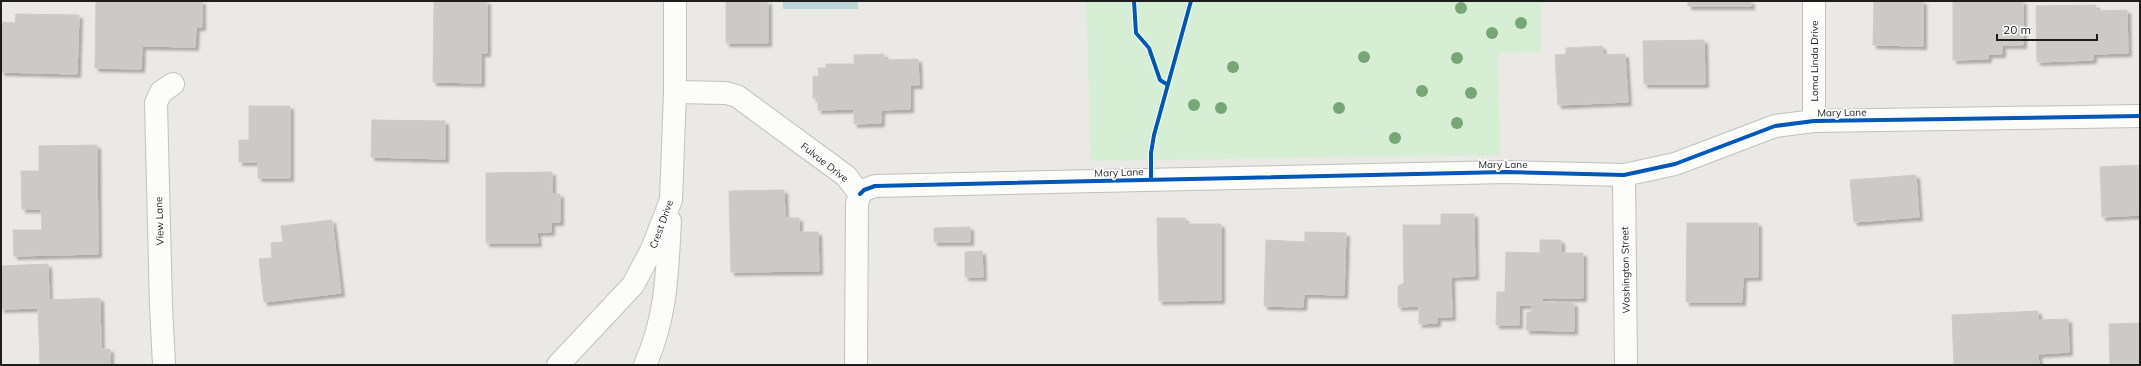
<svg xmlns="http://www.w3.org/2000/svg" width="2141" height="366" viewBox="0 0 2141 366" font-family="Mulish,sans-serif">
<style>
.park{fill:#d6efd4}
.water{fill:#bcd7dc}
.building{fill:#cccac7;stroke:#cecbc8;filter:url(#shadow)}
.lines{fill:none;stroke-linecap:round;stroke-linejoin:round}
.minor-casing{stroke:#c1c0be;stroke-width:24}
.minor{stroke:#fcfcfb;stroke-width:22}
.cycleway-casing{stroke:#fff;stroke-width:6}
.cycleway{stroke:#0057b8;stroke-width:4}
.tree{fill:#76a775}
.labels{text-anchor:middle;stroke-width:3.5;stroke-linejoin:round;paint-order:stroke}
.street-label{font-size:10px;fill:#1d1d1d;stroke:#fff}
</style>
<defs>
<filter id="shadow"><feDropShadow dx="3.5" dy="3.5" stdDeviation="1" flood-color="#0004"/></filter>
</defs>
<rect width="100%" height="100%" fill="#ebe9e6"/>
<path class="park" d="M1086 1H1541V52L1498 53 1500 155 1091 161Z"/>
<path class="water" d="M783 1H858V9H783Z"/>
<path class="building" d="M96 1H202V27H196L195 47 142 46 141 69 95 68Z
M434 1H487V53H481V83L433 82Z
M726 1H768V43H726Z
M1688 1H1751V6H1688Z
M1874 1H1923V46L1873 45Z
M1953 1H2023V45H2002V54H1988V59L1953 60Z
M2096 5V11L2127 10 2128 53 2093 54V60L2037 62 2036 6Z
M16 14 79 15 77 74 1 72V22L15 23Z
M1704 40 1705 84H1644L1643 41Z
M1602 46 1603 55 1625 54 1628 102 1558 105 1555 55 1566 54V48Z
M884 54V60L918 59 919 85H910V109L881 110V123L854 124V109L818 110V98H813V76H819L818 68H826V64H854V55Z
M249 106H290V178H258V162H239V140H249Z
M372 120 445 121V159L371 157Z
M97 145 98 254 14 256 13 230H42L41 209H22L21 171H39V146Z
M2140 165V215L2102 217 2100 167Z
M552 172V194H560V222H551V232H537L538 243H486V173Z
M1916 175 1919 217 1854 222 1850 180Z
M784 190 785 218H799V232H818L819 271 731 272 729 191Z
M1441 214H1474L1475 276 1451 277 1452 317H1437V323L1419 324V306L1398 307V286L1404 283 1403 225H1441Z
M1157 218H1185V224H1221V300L1159 301Z
M332 220 341 293 264 302 259 259 272 258 271 243 283 242 281 226Z
M1687 223H1758V277H1743L1742 302H1686Z
M970 227V242H934V228Z
M1305 232 1346 233 1344 295 1304 294 1303 307 1264 306 1266 240 1305 242Z
M1540 240H1561V253H1583V298H1542V302L1574 303V331L1526 330 1527 312H1532V305H1519V325H1496L1497 292H1505L1506 252 1540 253Z
M982 251 983 277H965V252Z
M48 264 49 300 100 298 101 349H110V365H40L38 308 1 309V266Z
M2038 311V320L2068 319 2069 352 2038 354 2039 365H1954L1952 315Z
M2140 323V365H2110L2109 324Z"/>
<g class="lines">
<defs>
<path id="minor" d="M1814 1V121
M675 92 726 93 737 96 846 176 860 194 857 204 856 365
M1624 175 1626 365
M860 194 864 190 875 186 1506 172 1624 175 1675 164 1775 126 1814 121 2140 116
M164 365 161 306 156 103 161 92 173 84
M558 365 633 285 652 249 671 200 675 92V1
M645 365C667 315 667 274 670 221"/>
</defs>
<use href="#minor" class="minor-casing"/>
<use href="#minor" class="minor"/>
<defs>
<path id="cycleway" d="M1134 1 1136 33 1149 48 1160 80 1168 85
M1151 179V153L1154 135 1191 1
M860 194 864 190 875 186 1506 172 1624 175 1675 164 1775 126 1814 121 2140 116"/>
</defs>
<use href="#cycleway" class="cycleway-casing"/>
<use href="#cycleway" class="cycleway"/>
</g>
<g class="tree">
<circle cx="1461" cy="8" r="6"/>
<circle cx="1521" cy="23" r="6"/>
<circle cx="1492" cy="33" r="6"/>
<circle cx="1364" cy="57" r="6"/>
<circle cx="1457" cy="58" r="6"/>
<circle cx="1233" cy="67" r="6"/>
<circle cx="1422" cy="91" r="6"/>
<circle cx="1471" cy="93" r="6"/>
<circle cx="1194" cy="105" r="6"/>
<circle cx="1221" cy="108" r="6"/>
<circle cx="1339" cy="108" r="6"/>
<circle cx="1457" cy="123" r="6"/>
<circle cx="1395" cy="138" r="6"/>
</g>
<g class="labels">
<g class="street-label">
<text transform="translate(1814 61) rotate(-90)" y="4">Loma Linda Drive</text>
<text transform="translate(1842 112) rotate(-1)" y="4">Mary Lane</text>
<text transform="translate(825 162) rotate(38)" y="4">Fulvue Drive</text>
<text x="1503" y="168">Mary Lane</text>
<text transform="translate(1119 172) rotate(-2)" y="4">Mary Lane</text>
<text transform="translate(159 221) rotate(-92)" y="4">View Lane</text>
<text transform="translate(661 224) rotate(-70)" y="4">Crest Drive</text>
<text transform="translate(1625 270) rotate(-91)" y="4">Washington Street</text>
</g>
</g>
<rect width="2141" height="366" fill="none" stroke="#1d1d1d" stroke-width="4"/>
<path d="M1997 34v6h100v-6" fill="none" stroke="#1d1d1d" stroke-width="2"/>
<text x="2003" y="34" font-size="12" fill="#1d1d1d" stroke="#ffffff" stroke-width="3" paint-order="stroke">20 m</text>
</svg>
